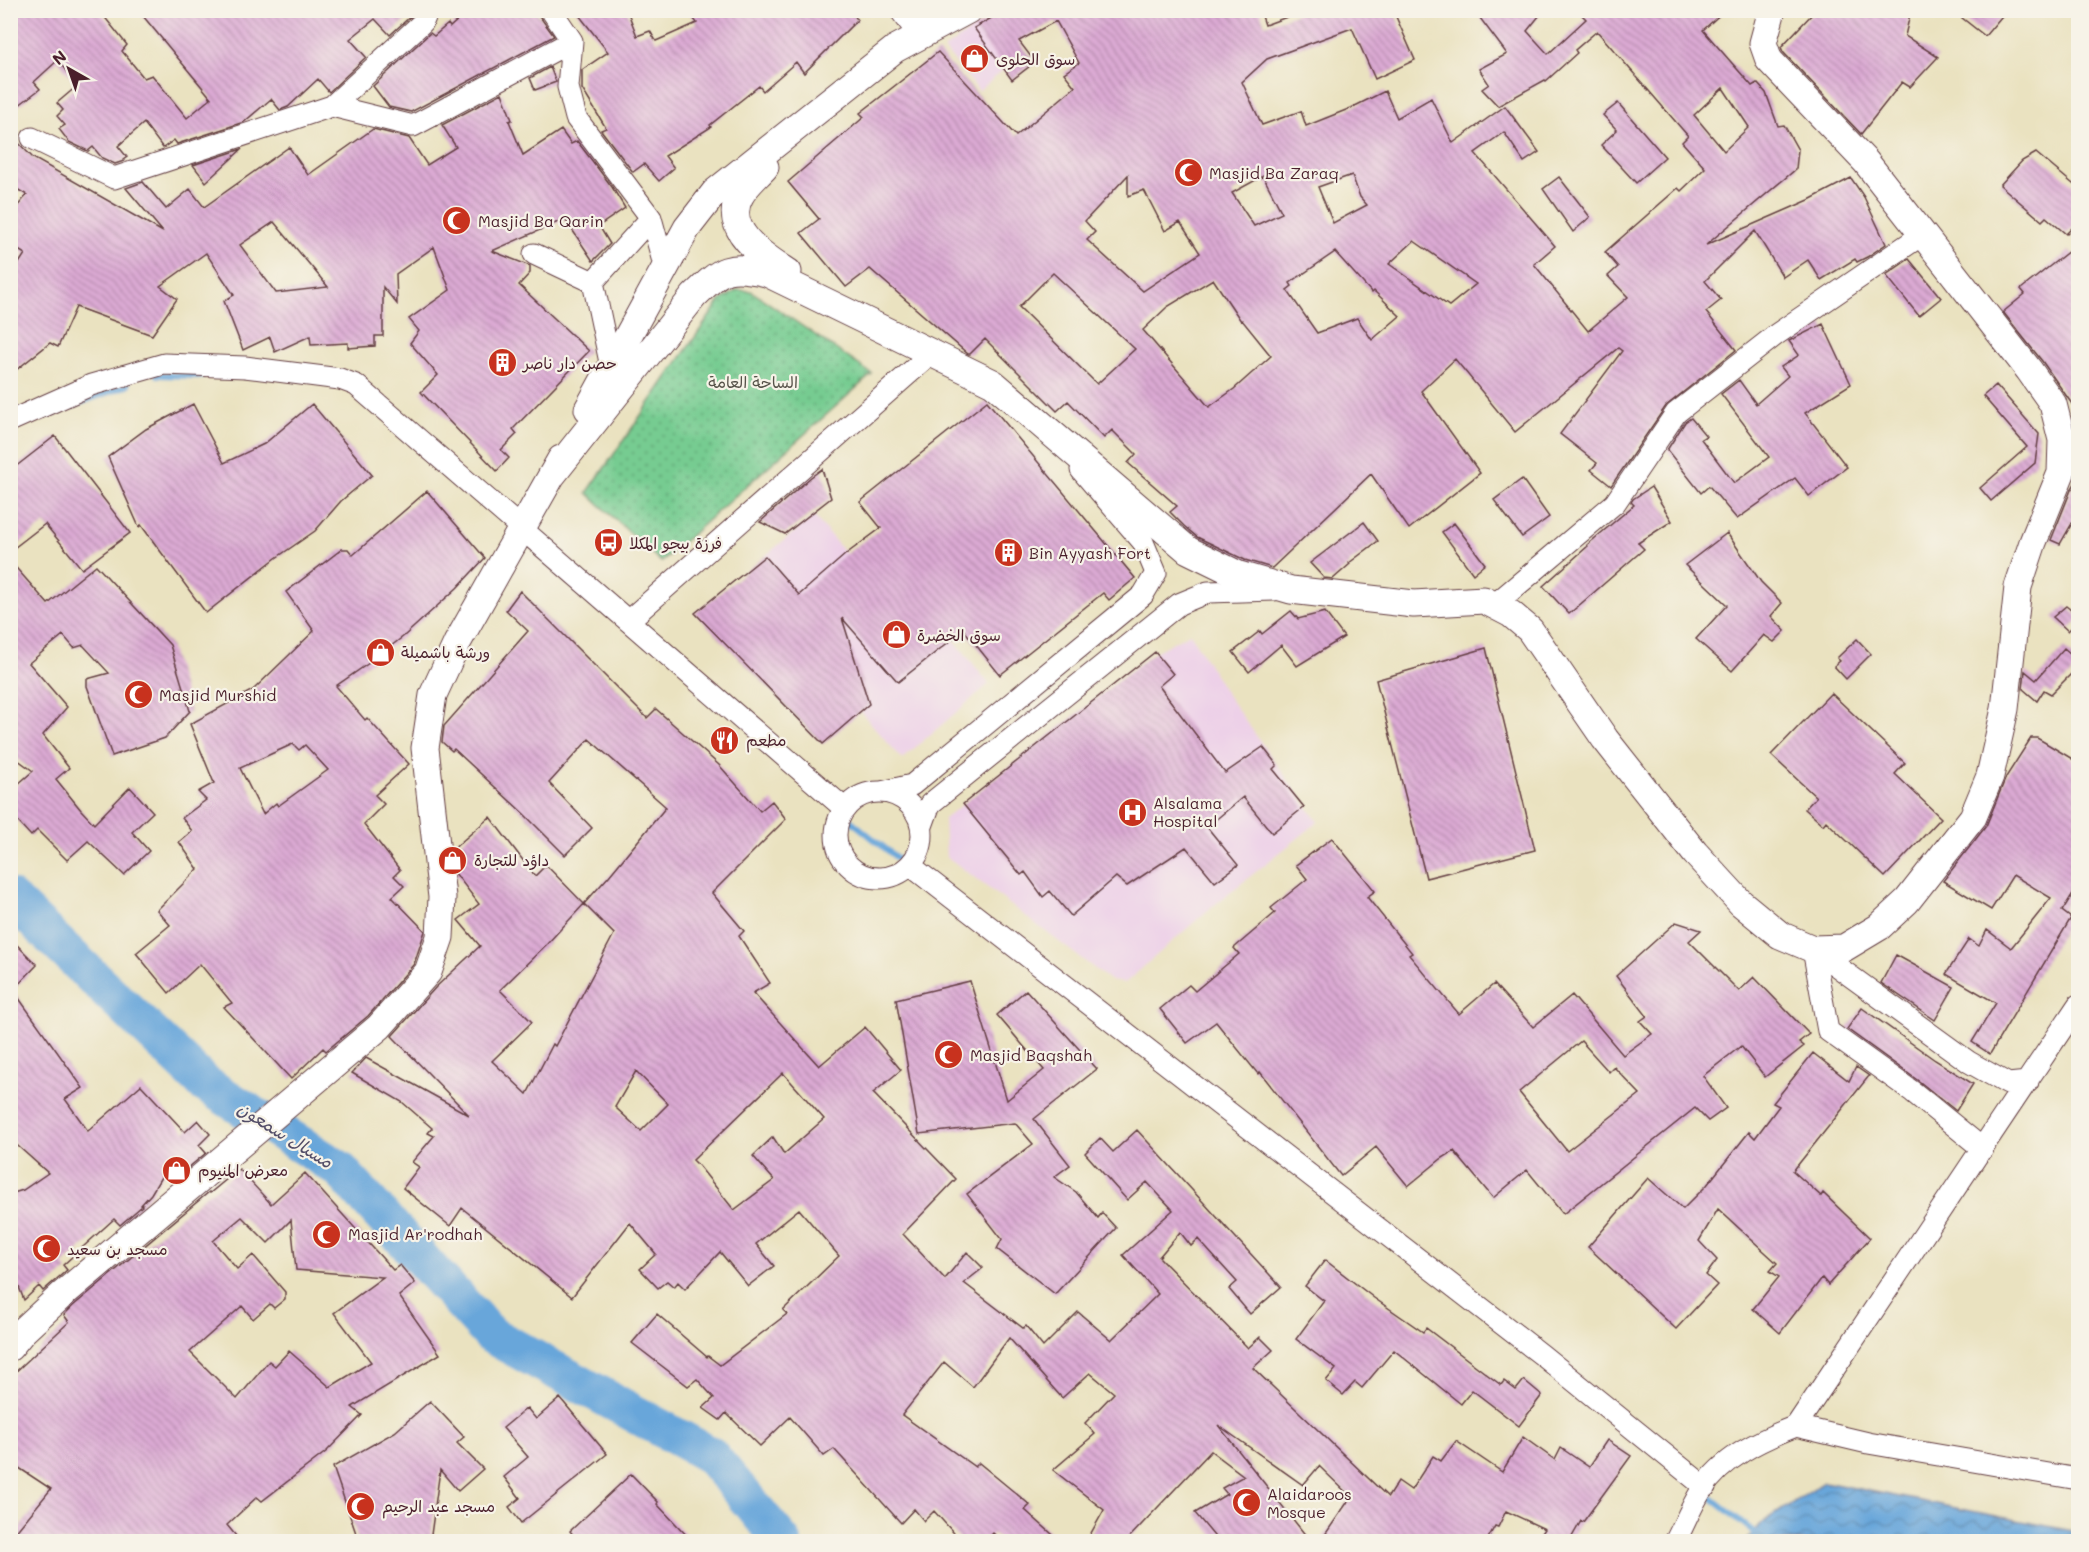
<svg xmlns="http://www.w3.org/2000/svg" width="2089" height="1552" viewBox="0 0 2089 1552" font-family="Mali,'Playpen Sans Arabic',sans-serif">
<style>
.built{fill:#edd0e8}
.park{fill:url(#park-dots);stroke:#60765e;stroke-width:1.5}
.water{fill:url(#water-waves);stroke:#586282;stroke-width:1.5}
.lines{fill:none;stroke-linecap:round;stroke-linejoin:round}
.stream{stroke:#67a6da;stroke-width:6}
.river{stroke:#67a6da;stroke-width:38}
.building{fill:url(#building-back-hatch);fill-rule:evenodd}
.minor-casing{stroke:#623c41;stroke-width:23}
.major-casing{stroke:#623c41;stroke-width:29}
.minor{stroke:#fff;stroke-width:21}
.major{stroke:#fff;stroke-width:27}
.labels{text-anchor:middle;stroke-width:4.5;stroke-linejoin:round;paint-order:stroke}
.poi-label{font-size:16px;fill:#4a1f2b;stroke:#f7f3e8;text-anchor:start}
.park-label{font-size:16px;fill:#57534a;stroke:#f7f3e8}
.water-label{font-size:18px;font-style:italic;fill:#544e68;stroke:#f7f3e8}
</style>
<defs>
<pattern id="park-dots" width="8" height="8" patternUnits="userSpaceOnUse" patternTransform="scale(1.5)"><rect width="8" height="8" fill="#76cc91"/><path d="M2 2h.1M6 6h.1" fill="none" stroke="#63a577" stroke-width="1.8" stroke-linecap="round"/></pattern>
<pattern id="water-waves" width="16" height="10" patternUnits="userSpaceOnUse" patternTransform="scale(1.5)"><rect width="16" height="10" fill="#67a6da"/><path d="M0 5q4-4 8 0t8 0" fill="none" stroke="#5787b1"/></pattern>
<pattern id="building-back-hatch" width="6" height="6" patternUnits="userSpaceOnUse" patternTransform="scale(1.5)"><rect width="6" height="6" fill="#dcaad4"/><path d="M-1 5l2 2M0 0l6 6M5-1l2 2" fill="none" stroke="#b48aac"/></pattern>
</defs>
<rect width="100%" height="100%" fill="#f7f3e8"/>
<filter id="ink" filterUnits="userSpaceOnUse"><feTurbulence type="fractalNoise" baseFrequency=".0167" numOctaves="2"/><feDisplacementMap in="SourceGraphic" scale="12" xChannelSelector="R" yChannelSelector="G"/><feConvolveMatrix kernelMatrix="1 2 1 2 8 2 1 2 1" color-interpolation-filters="sRGB"/></filter>
<filter id="wash" filterUnits="userSpaceOnUse"><feTurbulence type="fractalNoise" baseFrequency=".008" numOctaves="4" result="noise"/><feDisplacementMap in="SourceGraphic" scale="24" xChannelSelector="R" yChannelSelector="G"/><feGaussianBlur stdDeviation="1.35" result="paint"/><feColorMatrix in="noise" values="0 0 0 0 0 0 0 0 0 0 0 0 0 0 0 0 0 1.4 0 .05"/><feComposite in="paint" operator="in"/></filter>
<g filter="url(#wash)">
<rect width="100%" height="100%" fill="#eae2c0"/>
<path class="built" d="M974 28 1004 69 979 91 944 49Z
M814 516 846 554 881 528 964 630 954 640 989 684 902 759 861 712 869 704 855 660 765 556Z
M1190 633 1225 692 1318 822 1208 910 1125 983 1111 981 946 856 944 819 1155 652Z"/>
<path class="park" d="M737 290 751 291 872 374 661 562 587 493 720 301Z"/>
<path class="water" d="M1824 1482 2078 1532V1541H1747L1759 1525Z"/>
<g class="lines">
<path class="stream" d="M157 375 201 376
M47 415 128 385
M844 815 908 867
M1704 1492 1754 1532"/>
<path class="river" d="M10 898 205 1084 339 1169 491 1335 710 1455 783 1542"/>
</g>
<g id="blocks">
<path class="building" d="M10 10H99L127 45 122 51 144 78 152 75 187 118 211 98 138 10H410L413 14 390 35 375 19 350 39 366 57 329 92 318 79 288 107 280 110 271 99 244 122 177 144 174 140 163 148 144 123 118 146 127 157 123 160 124 161 115 164 102 158 93 147 88 151 69 142 59 129 65 125 57 116 63 110 57 103 77 86 58 60 34 82 40 89 10 112Z
M469 10H535L554 36 411 112 389 107 373 86 430 33 434 36 448 24 450 27Z
M575 10H627L637 36 650 31 656 41 697 23 687 10H852L857 20 804 73 796 62 763 91 759 86 710 125 711 127 665 156 674 168 659 181 644 164 633 172 601 130 606 128 582 89V70L608 52Z
M1005 10H1260L1265 25 1306 10H1393L1415 60 1375 79 1352 28 1267 59 1242 82 1262 125 1301 111 1306 126 1351 108 1385 91 1397 118 1431 98 1453 143 1505 106 1539 152 1524 162 1504 132 1475 153 1555 246 1534 264 1588 331 1628 297 1608 276 1618 267 1605 252 1678 188 1681 191 1705 168 1682 142 1688 136 1597 31 1575 50 1577 53 1546 81 1545 80 1498 106 1482 89 1489 84 1479 69 1507 54 1474 10H1544L1527 31 1548 54 1586 19 1577 10H1725L1703 30 1752 86 1757 83 1766 93 1778 126 1784 125 1798 150 1796 169 1706 245 1809 200 1851 178 1864 197 1886 244 1867 257 1857 262 1855 259 1821 280 1808 260 1783 277 1755 231 1705 281 1721 300 1706 312 1736 350 1666 406 1611 486 1591 470 1597 463 1560 434 1622 351 1618 348 1515 432 1455 359 1421 391 1480 473 1409 529 1371 474 1272 568 1245 560 1197 537 1184 526 1170 512 1177 506 1128 463 1136 454 1112 430 1104 438 1068 401 1057 411 985 339 970 354H968L870 269 846 287 801 233 819 219 788 182 864 117 860 113 938 52 1016 136 1075 87 1064 73 1079 63 1056 21 1019 41 1035 62 1012 80 974 28ZM1723 88 1749 127 1724 151 1694 115ZM1128 175V196L1144 190 1165 231 1180 222 1200 253 1143 291 1087 240 1095 232 1085 221ZM1352 175 1360 197 1367 205 1333 223 1318 187ZM1263 176 1282 213 1254 226 1232 193ZM1414 241 1476 284 1449 306 1389 264ZM1335 252 1372 293 1374 291 1400 316 1372 340 1357 318 1317 333 1287 290 1292 286 1290 283ZM1053 273 1135 349 1097 384 1019 307ZM1213 279 1241 321 1242 320 1271 356 1234 389 1209 407 1143 330 1167 307Z
M1816 10H1911L1905 36 1938 57 1910 87 1902 82 1861 134 1783 52 1781 47Z
M1952 10H2007L1985 36Z
M550 67 556 82 535 90 530 78Z
M502 93 512 120 509 121 523 155 561 130 571 144 577 141 612 187 625 208 599 226 610 244 593 261 565 219 492 251 530 266V273L519 285 589 351 513 429 517 434 501 450 509 458 497 471 421 392 438 375 410 343 419 331 409 319 450 290 434 247 396 274 397 304 383 287V336H375V346L348 348V343L311 345 310 336 275 352 270 337 243 350 224 301 234 295 206 253 160 286 177 299 152 335 76 307 58 347 50 343 10 375V277L25 254 10 245V215L27 195 10 185V134L33 158 163 232 126 188 143 182 166 209 190 189 204 207 289 147 308 175 373 129 409 138 427 165 456 147 442 125ZM274 222 310 265 328 287 276 293 240 245Z
M1618 103 1665 157 1636 183 1601 145 1617 130 1603 115Z
M242 149 206 182 193 165Z
M2036 153 2079 189V221L2066 234 2046 217 2042 221 2000 185 2022 161Z
M1559 177 1590 217 1573 232 1543 189Z
M2069 251 2079 261V414L2042 361 2003 312 2025 294 2021 289Z
M1909 259 1941 298 1919 316 1886 275Z
M1823 324 1851 384 1805 413 1847 467 1809 496 1795 478 1737 519 1709 486 1701 493 1667 450 1685 422 1691 418 1706 436 1701 439 1734 483 1769 457 1721 394 1739 380 1756 404 1788 376 1781 367 1799 355 1789 341Z
M1996 385 2039 434 2035 463 1991 501 1980 488 2027 447 1983 396Z
M987 401 1135 578 1109 600 1103 593 1000 675 964 630 898 682 842 618 869 704 823 744 695 613 765 556 799 595 846 554 881 528 860 502Z
M193 404 224 463 264 444 312 404 372 475 341 501 315 531 276 558 206 613 141 525 139 527 108 457 146 429Z
M55 436 130 533 82 569 45 524 10 551V471Z
M822 469 831 498 785 534 760 522 811 477Z
M2079 477V511L2060 544 2051 540 2071 490Z
M1522 479 1549 517 1522 537 1494 500Z
M1651 487 1672 521 1638 543 1644 549 1569 614 1543 586 1588 546 1587 545 1634 505 1631 502 1633 499Z
M427 491 485 558 457 588 404 636 369 663 336 686 365 720 367 718 409 764 375 795 384 804 364 824 400 870 394 876 404 886 392 897 425 931 414 964 368 1016 326 1051 323 1048 291 1079 224 1007 232 1003 200 964 169 993 136 953 170 925 157 910 198 869 179 842 192 831 182 818 206 800 198 792 214 783 190 724 253 690 314 631 286 592 342 549H348L353 555ZM293 744 299 750 305 745 328 770 278 806 276 803 263 814 240 768Z
M1364 522 1378 541 1349 563 1350 564 1333 579 1324 578 1310 563Z
M1454 523 1485 564 1473 574 1442 532Z
M1727 533 1761 582 1782 603 1771 616 1785 631 1774 642 1764 635 1732 671 1696 639 1727 605 1685 565Z
M10 561 48 604 96 565 170 645 190 711 165 738 112 756 87 686V679L109 673 83 645 74 648 63 635 29 663 67 707 43 735 69 768 56 779 81 810 94 824 130 787 153 812 132 832 149 851 124 875 88 841 67 860 37 830 31 836 10 813V791L33 771 10 754Z
M520 591 647 718 656 709 719 765 760 811 772 801 786 819 712 893 744 931 739 936 770 983 753 993 819 1066 865 1027 901 1070 873 1093 956 1179 903 1234 945 1279 967 1252 983 1268 964 1283 1023 1328 1026 1326 1043 1347 1078 1312 1111 1340 1158 1294 1123 1255 1173 1210 1147 1182 1127 1200 1085 1153 1100 1138 1113 1152 1137 1130 1281 1287 1250 1314 1229 1289 1237 1282 1198 1239 1191 1246 1180 1232 1159 1257 1248 1348 1260 1337 1273 1350 1253 1368 1388 1497 1398 1481 1411 1490 1433 1456 1441 1461 1456 1441 1502 1472 1523 1437 1555 1460 1561 1448 1589 1467 1607 1440 1631 1456 1583 1522 1581 1521 1569 1542H1536L1545 1529 1506 1511 1498 1527 1495 1526 1486 1542H1320L1351 1497 1319 1466 1303 1485 1218 1425 1311 1542H1219L1195 1513 1227 1494 1222 1488 1244 1476 1211 1451 1125 1542H1086L1104 1510 1053 1470 1095 1434 1085 1423 1114 1393 1090 1373 1062 1398 1009 1338 973 1387 944 1362 902 1415 975 1467 979 1463 1030 1505 1025 1510 1061 1542H1003L993 1533 985 1542H962L934 1511 924 1521 914 1509 901 1523 834 1449 824 1456 790 1417 760 1446 726 1413 720 1420 703 1408 714 1398 697 1379 688 1386 632 1343 657 1314 707 1357 708 1356 720 1365 787 1314 783 1310 839 1256 799 1209 756 1244 774 1266 748 1286 720 1252 685 1289 678 1282 674 1287 667 1281 658 1288 640 1269 656 1254 630 1223 572 1297 462 1208 450 1226 403 1188 419 1167 412 1162 434 1136 428 1133 432 1128 402 1102 352 1073 366 1058 469 1115 392 1036 436 987 480 946 458 920 479 904 455 873 452 850 490 817 535 876 546 865 584 904 609 876 666 807 589 739 549 783 592 828 565 855 523 813 454 749 452 751 442 742 444 726 528 631 506 610ZM584 904 614 934 555 1046 553 1044 527 1094 492 1061 532 1022 500 990 547 944ZM636 1071 668 1104 641 1131 615 1107ZM783 1073 824 1119 784 1154 773 1137 753 1156 774 1180 734 1210 699 1166 693 1160Z
M2066 606 2079 616V620L2068 631 2053 617Z
M1291 611 1298 619 1325 612 1344 637 1297 666 1281 645 1249 672 1233 652 1260 631 1262 634Z
M1857 639 1871 654 1846 679 1834 666 1840 661 1837 658Z
M1486 648 1535 850 1426 878 1376 680Z
M2064 648 2079 661V666L2051 694 2044 690 2037 701 2023 689 2025 671 2036 680Z
M1155 652 1173 674 1159 686 1225 773 1263 747 1277 765 1273 769 1304 807 1272 833 1243 797 1207 827 1238 865 1215 882 1186 847 1127 886 1116 877 1071 916 1050 891 1043 897 1025 872 1021 875 963 804Z
M1831 693 1905 763 1895 774 1941 818 1885 877 1826 821 1823 825 1805 809 1816 797 1771 755Z
M2031 738H2037L2044 742 2079 763V884L2062 911 2071 918 1990 1054 1972 1042 1996 1003 1946 974 1969 939 1979 946 1987 930 2011 948 2051 898 2013 875 1991 910 1943 881 1986 826 2006 777Z
M1332 838 1375 891 1367 897 1412 953 1409 955 1459 1014 1494 984 1533 1027 1572 995 1623 1055 1652 1034 1640 1021 1647 1016 1616 976 1676 922 1701 930 1689 941 1739 991 1754 977 1809 1034 1799 1042 1804 1046 1765 1077 1741 1046 1703 1076 1726 1108 1708 1121 1695 1108 1563 1214 1527 1170 1493 1198 1454 1151 1441 1159 1408 1186 1376 1147 1341 1176 1260 1072 1258 1074 1216 1022 1187 1043 1160 1009 1189 985 1195 991 1239 954 1234 948 1275 913 1271 908 1307 879 1296 865ZM1581 1041 1609 1072 1614 1067 1640 1094 1567 1151 1519 1092Z
M10 938 37 965 13 990 83 1088 65 1099 88 1131 141 1085 185 1132 198 1120 210 1134 199 1145 206 1153 177 1177 167 1167 151 1194 141 1205 142 1206 120 1225 114 1219 63 1265 67 1270 43 1291 39 1286 24 1300 10 1264V1194L23 1190 48 1173 10 1139Z
M1896 955 1954 987 1935 1020 1881 983Z
M970 981 1007 1100 1044 1070 997 1015 1026 990 1097 1069 1034 1119 1070 1165 1054 1177 1076 1192 1098 1218 1102 1213 1116 1228 1055 1294 997 1249 1002 1239 967 1194 1033 1144 1015 1123 919 1134 896 999Z
M1862 1008 1935 1060 1973 1084 1956 1111 1920 1082 1847 1029Z
M1813 1053 1849 1081 1856 1067 1869 1076 1793 1171 1821 1196 1823 1193 1870 1238 1828 1285 1822 1278 1780 1333 1753 1309 1779 1277 1770 1271 1777 1263 1718 1209 1699 1241 1717 1260 1706 1275 1717 1285 1676 1329 1588 1247 1648 1178 1683 1209 1707 1185 1749 1132 1755 1138 1779 1106 1773 1103Z
M239 1169 271 1204 305 1173 393 1270 400 1265 415 1283 399 1296 440 1354 352 1407 362 1415 327 1451 262 1501 257 1497 227 1525 241 1542H10V1539L51 1489 10 1462V1377L69 1322 64 1315 73 1306 209 1192 210 1193ZM242 1217 268 1243 291 1220 296 1270 383 1277 334 1313 371 1362 330 1387 289 1351 275 1366 269 1361 237 1399 190 1352 242 1306 253 1319 270 1304 274 1308 285 1299V1292L253 1255 237 1269 213 1241Z
M1325 1260 1374 1298 1423 1332 1426 1328 1501 1385 1504 1381 1516 1390 1524 1380 1542 1395 1519 1426 1472 1390 1461 1404 1394 1350 1362 1388 1355 1382 1343 1395 1326 1381 1336 1369 1296 1339 1324 1301 1305 1286Z
M560 1398 607 1454 521 1523 509 1507 520 1498 504 1477 528 1457 503 1428 527 1408 536 1419Z
M430 1401 464 1437 457 1443 483 1469 458 1491 440 1470 430 1542H359L333 1467 395 1432Z
M631 1474 658 1502 657 1504 693 1542H579L570 1531Z"/>
</g>
</g>
<g filter="url(#ink)">
<use href="#blocks" fill-opacity="0" stroke="#623c41" stroke-width="1.5"/>
<g class="lines">
<defs>
<path id="minor" d="M551 10 572 41 568 87 576 118 651 218 665 269
M900 10 920 36
M332 106 423 22 428 10
M32 138 114 178 332 106 413 126 572 41
M534 254 593 282 611 367
M593 282 651 218
M10 421 91 385 164 364 245 367 340 379 356 385 845 809
M1494 605 1615 503 1676 413 1777 334 1923 234
M628 621 932 353
M836 835a43 43 0 1 1 86 0a43 43 0 1 1-86 0Z
M882 792 912 785 1143 595 1156 573 1143 542 1081 470
M922 826 930 804 1179 604 1208 592 1274 590
M911 866 1542 1355 1705 1487
M1813 949 1828 1031 1913 1092 1983 1149
M1813 949 1969 1062 2008 1084 2028 1082
M1796 1426 1868 1443 2078 1479
M1675 1542C1684 1525 1691 1507 1701 1491 1723 1457 1760 1440 1796 1426L2078 1005"/>
<path id="major" d="M765 167C757 176 746 185 740 196 721 230 765 257 788 272
M588 409 687 228 715 192 895 49 968 10
M553 474 694 296C723 268 727 264 767 273L993 383 1188 550 1239 575 1291 590 1414 604 1484 600 1511 614 1530 630 1605 739 1695 853 1741 903 1780 935 1813 949 1844 948 1879 927 1907 901 1973 817 1990 776 2005 709 2018 587 2033 542 2061 473 2062 440 2053 404 2029 370 1866 162 1769 60 1763 43 1772 10
M10 1347 23 1331 63 1294 379 1027 428 972 440 937 442 897 425 748 433 695 457 643 561 459"/>
</defs>
<use href="#minor" class="minor-casing"/>
<use href="#major" class="major-casing"/>
<use href="#minor" class="minor"/>
<use href="#major" class="major"/>
</g>
</g>
<defs>
<symbol id="shop-disc" viewBox="-11 -11 22 22"><circle r="9.5" fill="#c8321e" stroke="#f7f3e8"/><path d="M-5-2.5h2.3a2.7 3.5 0 0 1 5.4 0H5L5.5 6h-11ZM-1.5-2.5h3a1.5 2.3 0 0 0-3 0Z" fill="#fff"/></symbol>
<symbol id="mosque-disc" viewBox="-11 -11 22 22"><circle r="9.5" fill="#c8321e" stroke="#f7f3e8"/><path d="M3.5-4.9A6 6 0 1 0 3.5 4.9A5 5 0 1 1 3.5-4.9Z" fill="#fff"/></symbol>
<symbol id="building-disc" viewBox="-11 -11 22 22"><circle r="9.5" fill="#c8321e" stroke="#f7f3e8"/><path d="M-4-6H4V6H1V3H-1V6H-4ZM-2.5-4.3h1.7v1.8h-1.7ZM.8-4.3h1.7v1.8H.8ZM-2.5-1h1.7V.8h-1.7ZM.8-1h1.7V.8H.8Z" fill="#fff"/></symbol>
<symbol id="bus-disc" viewBox="-11 -11 22 22"><circle r="9.5" fill="#c8321e" stroke="#f7f3e8"/><path d="M-5-6H5V4H4V6H2V4H-2V6H-4V4H-5ZM-3.5-4V0h7V-4ZM-3.5 1.2v1.5H-2V1.2ZM2 1.2v1.5H3.5V1.2Z" fill="#fff"/></symbol>
<symbol id="restaurant-disc" viewBox="-11 -11 22 22"><circle r="9.5" fill="#c8321e" stroke="#f7f3e8"/><path d="M-5-6h1v4h1v-4h1v4h1v-4h1v5L-1.5 .5V6h-2V.5L-5-1ZM5-6V6H3V1.5H1.5Q1.5-4 5-6Z" fill="#fff"/></symbol>
<symbol id="hospital-disc" viewBox="-11 -11 22 22"><circle r="9.5" fill="#c8321e" stroke="#f7f3e8"/><path d="M-5-5h3v3.5h4V-5h3V5h-3V1.5h-4V5h-3Z" fill="#fff"/></symbol>
</defs>
<g fill-rule="evenodd">
<use href="#shop-disc" x="958" y="42" width="33" height="33"/>
<use href="#mosque-disc" x="1172" y="156" width="33" height="33"/>
<use href="#mosque-disc" x="440" y="204" width="33" height="33"/>
<use href="#building-disc" x="486" y="346" width="33" height="33"/>
<use href="#bus-disc" x="592" y="526" width="33" height="33"/>
<use href="#building-disc" x="992" y="536" width="33" height="33"/>
<use href="#shop-disc" x="880" y="618" width="33" height="33"/>
<use href="#shop-disc" x="364" y="636" width="33" height="33"/>
<use href="#mosque-disc" x="122" y="678" width="33" height="33"/>
<use href="#restaurant-disc" x="708" y="724" width="33" height="33"/>
<use href="#hospital-disc" x="1116" y="796" width="33" height="33"/>
<use href="#shop-disc" x="436" y="844" width="33" height="33"/>
<use href="#mosque-disc" x="932" y="1038" width="33" height="33"/>
<use href="#shop-disc" x="160" y="1154" width="33" height="33"/>
<use href="#mosque-disc" x="310" y="1218" width="33" height="33"/>
<use href="#mosque-disc" x="30" y="1232" width="33" height="33"/>
<use href="#mosque-disc" x="1230" y="1486" width="33" height="33"/>
<use href="#mosque-disc" x="344" y="1490" width="33" height="33"/>
</g>
<g class="labels">
<g class="poi-label">
<text x="996" y="65">سوق الحلوى</text>
<text x="1209" y="179">Masjid Ba Zaraq</text>
<text x="478" y="227">Masjid Ba Qarin</text>
<text x="523" y="369">حصن دار ناصر</text>
<text x="629" y="549">فرزة بيجو المكلا</text>
<text x="1029" y="559">Bin Ayyash Fort</text>
<text x="917" y="641">سوق الخضرة</text>
<text x="401" y="658">ورشة باشميلة</text>
<text x="159" y="701">Masjid Murshid</text>
<text x="746" y="746">مطعم</text>
<text x="1153" y="809">Alsalama<tspan x="1153" dy="18">Hospital</tspan></text>
<text x="474" y="866">داؤد للتجارة</text>
<text x="970" y="1061">Masjid Baqshah</text>
<text x="198" y="1176">معرض المنيوم</text>
<text x="348" y="1240">Masjid Ar'rodhah</text>
<text x="67" y="1255">مسجد بن سعيد</text>
<text x="1267" y="1500">Alaidaroos<tspan x="1267" dy="18">Mosque</tspan></text>
<text x="382" y="1512">مسجد عبد الرحيم</text>
</g>
<g class="park-label">
<text x="753" y="388">الساحة العامة</text>
</g>
<g class="water-label">
<text transform="translate(285 1135) rotate(32)" y="6">مسيال سمعون</text>
</g>
</g>
<rect width="2089" height="1552" fill="none" stroke="#f7f3e8" stroke-width="36"/>
<g transform="translate(69 69) rotate(320)" stroke="#f7f3e8" stroke-width="4.5" paint-order="stroke">
<path d="M0-4.5L10 22L0 15L-10 22Z" fill="#4a1f2b"/>
<text y="-9" font-size="16" font-weight="bold" text-anchor="middle" fill="#4a1f2b">N</text>
</g>
</svg>
